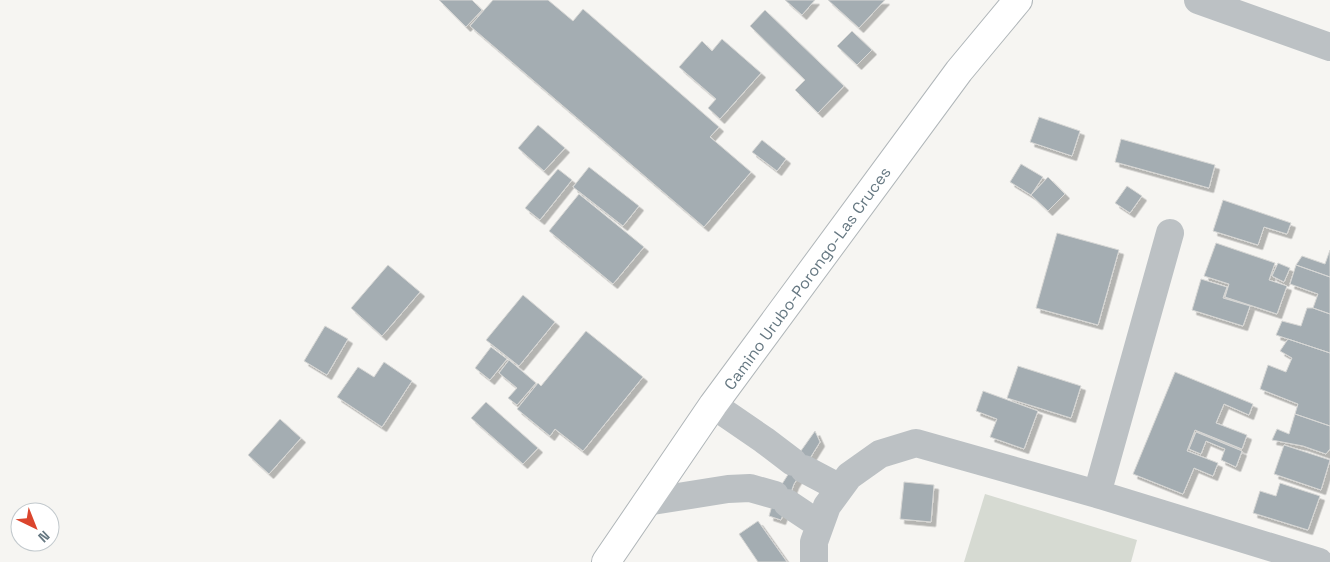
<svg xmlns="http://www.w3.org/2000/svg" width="1330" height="562" viewBox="0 0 1330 562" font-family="'Space Grotesk',sans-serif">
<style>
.green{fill:#d6dad2}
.building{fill:#a4adb2;stroke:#d7d7d5;filter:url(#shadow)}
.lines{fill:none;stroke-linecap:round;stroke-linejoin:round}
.major-casing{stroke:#b0b6b9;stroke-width:30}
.minor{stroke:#bcc1c4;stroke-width:28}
.major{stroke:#fff;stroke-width:28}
.labels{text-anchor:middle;stroke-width:5;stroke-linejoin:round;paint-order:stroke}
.street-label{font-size:16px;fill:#667882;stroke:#fff}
</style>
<defs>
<filter id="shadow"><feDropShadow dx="4.5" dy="4.5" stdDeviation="0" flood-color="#0004"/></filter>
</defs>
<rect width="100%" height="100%" fill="#f6f5f2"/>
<path class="green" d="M985 494 1137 540 1131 562H964Z"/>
<path class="building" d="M439 0H472L482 10 466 27Z
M493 0H548L573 21 583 9 719 127 710 137 751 172 704 227 470 26Z
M785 0H815L802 15Z
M828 0H885L859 28Z
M765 10 844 86 818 113 795 90 805 80 750 26Z
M852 31 872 50 857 65 837 46Z
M722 39 761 73 720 119 708 108 716 99 679 67 702 41 712 51Z
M1039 117 1080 131 1072 156 1030 142Z
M538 125 565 148 544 171 518 148Z
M1121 139 1215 165 1209 188 1115 162Z
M762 140 786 159 777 171 752 152Z
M1021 164 1043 177 1031 195 1010 182Z
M589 167 639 206 623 226 573 187Z
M558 169 572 180 540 220 525 208Z
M1048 177 1065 194 1048 211 1031 195Z
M1127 186 1142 196 1130 213 1115 203Z
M579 194 644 247 613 284 549 231Z
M1223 200 1291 223 1287 234 1264 227 1258 245 1213 231Z
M1057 233 1119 250 1098 325 1036 308Z
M1216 243 1275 263 1269 280 1287 286 1277 314 1225 297 1229 284 1204 276Z
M1330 250V277L1296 265 1302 256 1325 264Z
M1278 263 1290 268 1284 282 1272 276Z
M388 265 420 292 382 336 351 308Z
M1296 265 1330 277V314L1313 308 1318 294 1290 284Z
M1201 279 1227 287 1223 298 1250 306 1243 326 1192 310Z
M523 295 555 322 519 366 486 340Z
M1307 308H1313L1330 314V353L1276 335 1282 321 1301 326Z
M325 326 348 339 327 375 304 361Z
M586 331 643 377 583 451 555 429 550 436 517 409 538 383 541 386Z
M1288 339 1330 353V426L1295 414 1298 404 1260 389 1268 365 1286 372 1292 358 1280 351Z
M491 347 507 359 490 380 475 368Z
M509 360 536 383 517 405 508 398 517 388 499 373Z
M384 362 412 381 382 427 337 397 358 367 374 377Z
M1018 366 1081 386 1071 418 1007 398Z
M1175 372 1253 404 1249 415 1224 404 1216 423 1247 435 1242 449 1195 430 1187 451 1218 463 1213 476 1194 468 1183 494 1133 474Z
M983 391 1038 411 1024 449 990 437 997 419 976 411Z
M486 402 538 448 523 464 471 418Z
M1295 414 1330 426V449L1326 454 1303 446 1272 440 1277 429 1289 434Z
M280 419 301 438 269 474 248 455Z
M815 431 820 442 794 484 781 520 769 516 775 495 789 473 793 462Z
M1196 432 1242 451 1236 467 1221 460 1225 449 1206 441 1201 454 1189 449Z
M1284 445 1330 460 1321 490 1274 474Z
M904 482 934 485 931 522 900 519Z
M1280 483 1320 496 1308 530 1253 513 1260 491 1276 496Z
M758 521 787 562H758L739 534Z"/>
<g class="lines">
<defs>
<path id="major" d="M606 562 713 405 959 71 1018 0"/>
</defs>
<use href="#major" class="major-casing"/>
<path class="minor" d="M1198 0 1330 47
M713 405 764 440 793 462
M804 469 840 488
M1097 494 1170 233
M646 502 728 489 750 488 775 495
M787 503 820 525
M814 562V542L827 506 849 476 880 454 916 443 1097 494 1319 562"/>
<use href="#major" class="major"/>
</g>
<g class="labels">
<g class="street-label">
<text transform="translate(807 278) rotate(-54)" y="6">Camino Urubo-Porongo-Las Cruces</text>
</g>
</g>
<g transform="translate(35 527) rotate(137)"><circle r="24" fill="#ffffff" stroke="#c2c9cd"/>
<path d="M0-4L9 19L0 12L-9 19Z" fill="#db452d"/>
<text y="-8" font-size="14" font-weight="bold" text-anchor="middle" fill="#667882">N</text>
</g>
</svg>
